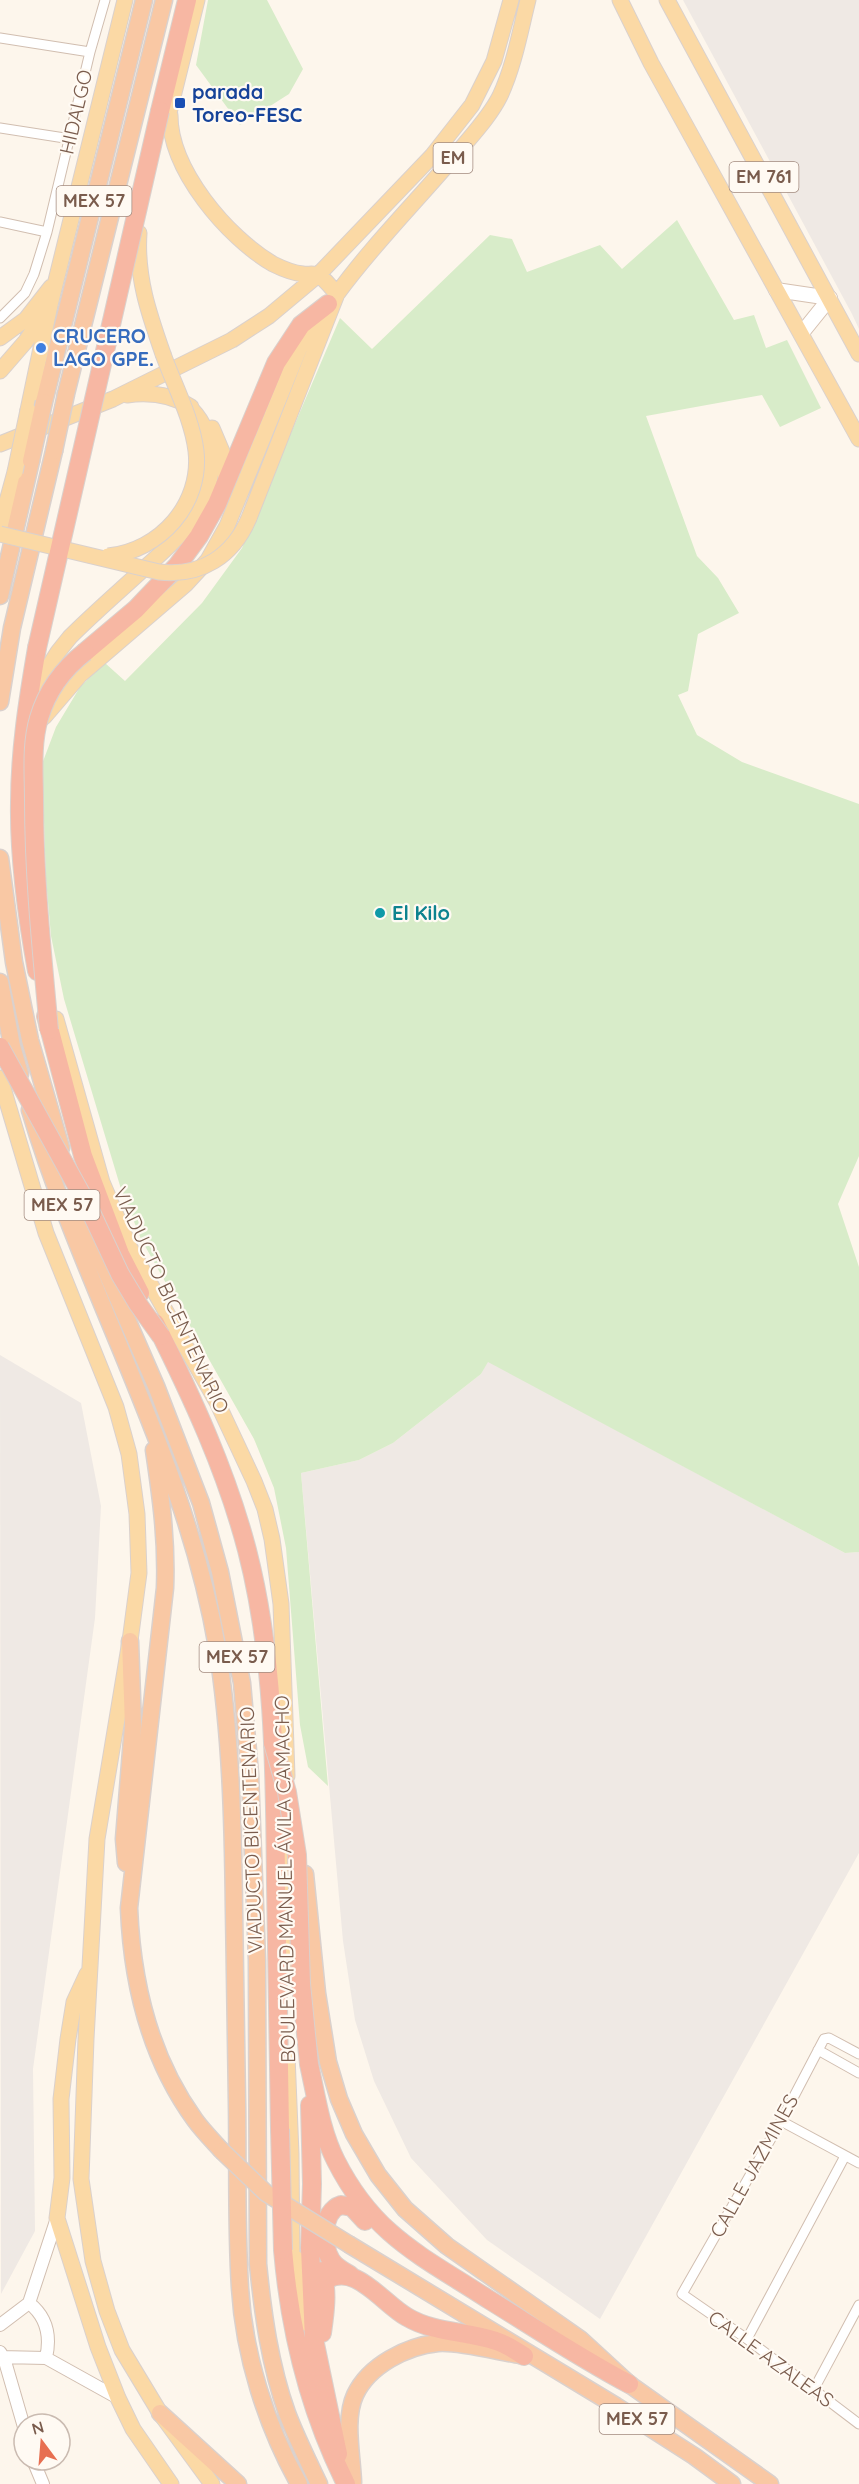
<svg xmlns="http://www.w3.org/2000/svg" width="859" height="2484" viewBox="0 0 859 2484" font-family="Quicksand,sans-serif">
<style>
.industrial{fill:#efe9e4}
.green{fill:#d8ecc9}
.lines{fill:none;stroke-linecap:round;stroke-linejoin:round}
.minor-casing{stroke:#d1beb0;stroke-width:11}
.tertiary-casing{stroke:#d1beb0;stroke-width:14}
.secondary-casing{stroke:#d6c0b0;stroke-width:16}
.primary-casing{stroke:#dad1cd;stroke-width:17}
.trunk-casing{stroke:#dad1cd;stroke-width:19}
.motorway-casing{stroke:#dad1cd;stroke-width:20}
.minor{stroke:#fff;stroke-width:9}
.tertiary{stroke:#fff;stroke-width:12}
.secondary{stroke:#fff;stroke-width:14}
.primary{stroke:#fbd9a5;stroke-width:15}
.trunk{stroke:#f9c8a4;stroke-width:16}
.motorway{stroke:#f7b7a3;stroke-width:18}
.primary-bridge-casing{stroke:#dad1cd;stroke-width:17;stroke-linecap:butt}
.trunk-bridge-casing{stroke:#dad1cd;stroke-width:19;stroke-linecap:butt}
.motorway-bridge-casing{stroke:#dad1cd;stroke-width:20;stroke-linecap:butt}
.primary-bridge{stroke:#fbd9a5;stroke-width:15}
.trunk-bridge{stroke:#f9c8a4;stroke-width:16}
.motorway-bridge{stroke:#f7b7a3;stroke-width:18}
.transit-dot{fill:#1a4fb4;stroke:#fffaf3;stroke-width:2}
.shop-dot{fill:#3f7fe0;stroke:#fffaf3;stroke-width:2}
.culture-dot{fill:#0f9aa8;stroke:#fffaf3;stroke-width:2}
.labels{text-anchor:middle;stroke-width:4.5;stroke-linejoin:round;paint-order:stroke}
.shield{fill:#fffaf3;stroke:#a28b7f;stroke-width:1.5}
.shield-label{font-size:18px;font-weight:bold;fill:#7a5c4d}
.transit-label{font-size:20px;font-weight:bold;fill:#164399;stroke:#fffaf3;text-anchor:start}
.street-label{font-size:20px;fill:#7a5c4d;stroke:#fffaf3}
.shop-label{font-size:20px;font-weight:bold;fill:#366cbe;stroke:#fffaf3;text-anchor:start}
.culture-label{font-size:20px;font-weight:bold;fill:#0d838f;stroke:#fffaf3;text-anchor:start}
</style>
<rect width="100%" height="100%" fill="#fdf6ec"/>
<path class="industrial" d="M683 0H859V329L852 314Z
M0 1355 81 1403 101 1506 95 1618 33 2069 35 2231 1 2294Z
M488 1361 845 1553 859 1552V1853L600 2319 487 2240 411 2158 374 2081 355 2020 343 1941 301 1473 359 1460 393 1443 481 1374Z"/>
<path class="green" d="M208 0H267L303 69 289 94 240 125 196 65Z
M677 220 734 320 754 315 766 348 787 340 821 408 780 427 762 395 646 416 697 556 718 578 739 613 698 634 688 691 678 695 697 735 742 762 859 804V1156L838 1204 859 1267V1552L845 1553 488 1362 481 1374 393 1443 359 1460 301 1473 328 1786 308 1767 300 1725 286 1548 274 1488 254 1439 141 1239 121 1189 64 999 51 936 46 879 42 764 56 727 80 687 105 663 125 681 202 603 242 548 340 318 372 349 490 235 512 239 527 272 600 245 622 269Z"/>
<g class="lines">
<defs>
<path id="minor" d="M0 38 90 52
M0 128 71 139
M0 222 47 232
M0 318 25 293 34 274 47 232 90 52 105 0
M818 2050 859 2073
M859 2054 829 2038 824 2039 781 2121 682 2294 747 2339 859 2424
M781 2121 859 2163
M747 2339 845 2156
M814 2389 859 2305"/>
<path id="tertiary" d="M29 2303C47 2317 51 2336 46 2358
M0 2325 29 2303 57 2218
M0 2352 4 2358 24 2427
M0 2357 46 2358 118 2398
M33 2460 43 2484"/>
<path id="secondary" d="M776 290 830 298
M801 334 830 298"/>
<path id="primary" d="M620 0 651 63 859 439
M667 0 859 354
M170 115C170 170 227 237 273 264 283 269 293 273 303 274 307 275 314 273 317 275 324 277 332 289 337 294
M166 125 197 0
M139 233C136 277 149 314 163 354
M0 338 26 319 51 287
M0 371 26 341 45 312
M127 395C149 392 172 395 191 407
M28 410 50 305 125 0
M212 428 223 454 226 479
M0 444 113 399 232 340 269 316 318 275 432 156 472 105 494 61 511 0
M249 518 337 294C374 243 419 199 459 151 473 134 490 116 500 96 514 66 520 32 528 0
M0 527 15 472
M36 687 58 652 70 637C92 615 115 595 138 574 175 541 216 508 211 453 209 434 201 417 187 405
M44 717 80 675 186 584 208 560 227 526 300 347 320 315
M56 1019 102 1182 130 1248 217 1402 254 1481 265 1509 272 1539 281 1604 287 1776
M0 1078 46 1233 116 1407 129 1454 137 1514 139 1573 130 1641 97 1839 86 2039 81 2179 93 2261 107 2311 122 2350 160 2413 212 2484
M87 1974 74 2002 68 2039 61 2099 62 2178 57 2218 98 2347 118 2398 133 2429 171 2484
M286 1977 287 1827
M287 2055 291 2154 292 2270
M297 2259 308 2324"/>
<path id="trunk" d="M66 394 164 0
M44 402 144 0
M0 596 31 461
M0 702 12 628 54 451
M0 858 14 962 30 1040 61 1148
M0 982 12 1046 20 1074
M30 1110C84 1292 185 1458 217 1647 231 1734 233 1822 234 1910 235 1974 236 2038 237 2102 238 2164 236 2226 240 2288 244 2355 266 2425 299 2484
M76 1196 85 1223 156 1386 201 1503 220 1572 242 1683 250 1774 257 1960 258 2264C263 2315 270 2365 287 2413 296 2437 308 2461 319 2484
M154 1450C161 1497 167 1541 165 1588L129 1908C132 1983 150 2058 195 2120 203 2131 213 2141 222 2151
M126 1863 124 1839 133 1726 130 1641
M305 1874 317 1993 328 2062 339 2099 354 2134 378 2175 405 2209 447 2246 580 2339 629 2384 770 2484
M350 2245 616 2406 694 2456 732 2484
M160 2413 238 2484
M353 2482C352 2455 344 2419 355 2395 369 2365 407 2346 438 2343 457 2341 500 2352 520 2355"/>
<path id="motorway" d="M160 111 187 0
M85 652 136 609 177 566 199 536 217 504 276 363 301 325 328 304
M37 971C27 916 19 859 20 803 20 751 28 700 37 648
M46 1016 83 1156 120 1254 140 1293
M155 1323C192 1397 226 1470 247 1550 275 1658 275 1773 276 1884 277 1966 279 2047 280 2129
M309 2064C316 2096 321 2132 336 2161 374 2236 422 2256 488 2299 535 2328 580 2358 629 2384
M310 2105 312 2184 310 2248 314 2339 338 2454
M283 2250C290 2332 309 2410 346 2484
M350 2275C343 2271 335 2267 331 2260 321 2245 322 2211 341 2205L352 2207 365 2221
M325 2281C354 2260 383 2304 407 2317 434 2333 466 2331 496 2341 506 2344 515 2350 524 2356
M322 2333C325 2312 328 2291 322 2271"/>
</defs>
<use href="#minor" class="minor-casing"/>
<use href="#tertiary" class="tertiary-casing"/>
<use href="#secondary" class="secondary-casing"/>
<use href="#primary" class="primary-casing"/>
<use href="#trunk" class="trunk-casing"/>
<use href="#motorway" class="motorway-casing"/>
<use href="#minor" class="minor"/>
<use href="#tertiary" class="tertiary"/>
<use href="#secondary" class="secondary"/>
<use href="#primary" class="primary"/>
<use href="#trunk" class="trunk"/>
<use href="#motorway" class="motorway"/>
<defs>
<path id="primary-bridge" d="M15 472 28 410
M0 534 159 572C201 577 233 556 249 518
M108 556C160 551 202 504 196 451 192 418 174 385 163 354"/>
<path id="trunk-bridge" d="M54 451 66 394
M31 461 44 402
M222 2151 266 2193 350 2245"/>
<path id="motorway-bridge" d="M37 648 160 111
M49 1030C42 953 34 877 34 801 34 774 31 745 39 718 47 691 63 669 85 652
M0 1047 89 1208 120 1274 138 1304 161 1336
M273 1743 287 1792 297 1855 301 1984 309 2064
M280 2129 283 2250"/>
</defs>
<use href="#primary-bridge" class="primary-bridge-casing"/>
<use href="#trunk-bridge" class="trunk-bridge-casing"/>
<use href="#motorway-bridge" class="motorway-bridge-casing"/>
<use href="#primary-bridge" class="primary-bridge"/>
<use href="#trunk-bridge" class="trunk-bridge"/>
<use href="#motorway-bridge" class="motorway-bridge"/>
</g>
<rect class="transit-dot" x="174" y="97" width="12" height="12" rx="3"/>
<circle class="shop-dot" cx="41" cy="348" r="6"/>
<circle class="culture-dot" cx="380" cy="913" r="6"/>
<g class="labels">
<g class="shield">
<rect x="433.5" y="143" width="39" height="30" rx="4.5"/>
<rect x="729.5" y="162" width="69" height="30" rx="4.5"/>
<rect x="56.5" y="186" width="75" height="30" rx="4.5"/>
<rect x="24.5" y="1190" width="75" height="30" rx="4.5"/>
<rect x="199.5" y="1642" width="75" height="30" rx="4.5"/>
<rect x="599.5" y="2404" width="75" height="30" rx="4.5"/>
</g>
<g class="shield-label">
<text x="453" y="164">EM</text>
<text x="764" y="183">EM 761</text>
<text x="94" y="207">MEX 57</text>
<text x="62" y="1211">MEX 57</text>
<text x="237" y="1663">MEX 57</text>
<text x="637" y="2425">MEX 57</text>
</g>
<g class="transit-label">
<text x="192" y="99">parada<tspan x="192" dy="23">Toreo-FESC</tspan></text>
</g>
<g class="street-label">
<text transform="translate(76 112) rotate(-77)" y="7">HIDALGO</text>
<text transform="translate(171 1300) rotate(65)" y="7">VIADUCTO BICENTENARIO</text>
<text transform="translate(251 1830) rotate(-92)" y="7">VIADUCTO BICENTENARIO</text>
<text transform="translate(285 1879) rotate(-91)" y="7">BOULEVARD MANUEL ÁVILA CAMACHO</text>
<text transform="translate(754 2166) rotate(-61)" y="7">CALLE JAZMINES</text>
<text transform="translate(771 2359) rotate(36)" y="7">CALLE AZALEAS</text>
</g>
<g class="shop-label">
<text x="53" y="343">CRUCERO<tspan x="53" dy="23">LAGO GPE.</tspan></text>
</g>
<g class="culture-label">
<text x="392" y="920">El Kilo</text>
</g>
</g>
<g transform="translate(42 2442) rotate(344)"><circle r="28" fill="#fffaf3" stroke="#cabbb1" stroke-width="1.5"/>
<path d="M0-4.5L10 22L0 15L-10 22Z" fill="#e76f51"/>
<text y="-9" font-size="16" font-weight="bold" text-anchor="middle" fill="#7a5c4d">N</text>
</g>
</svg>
